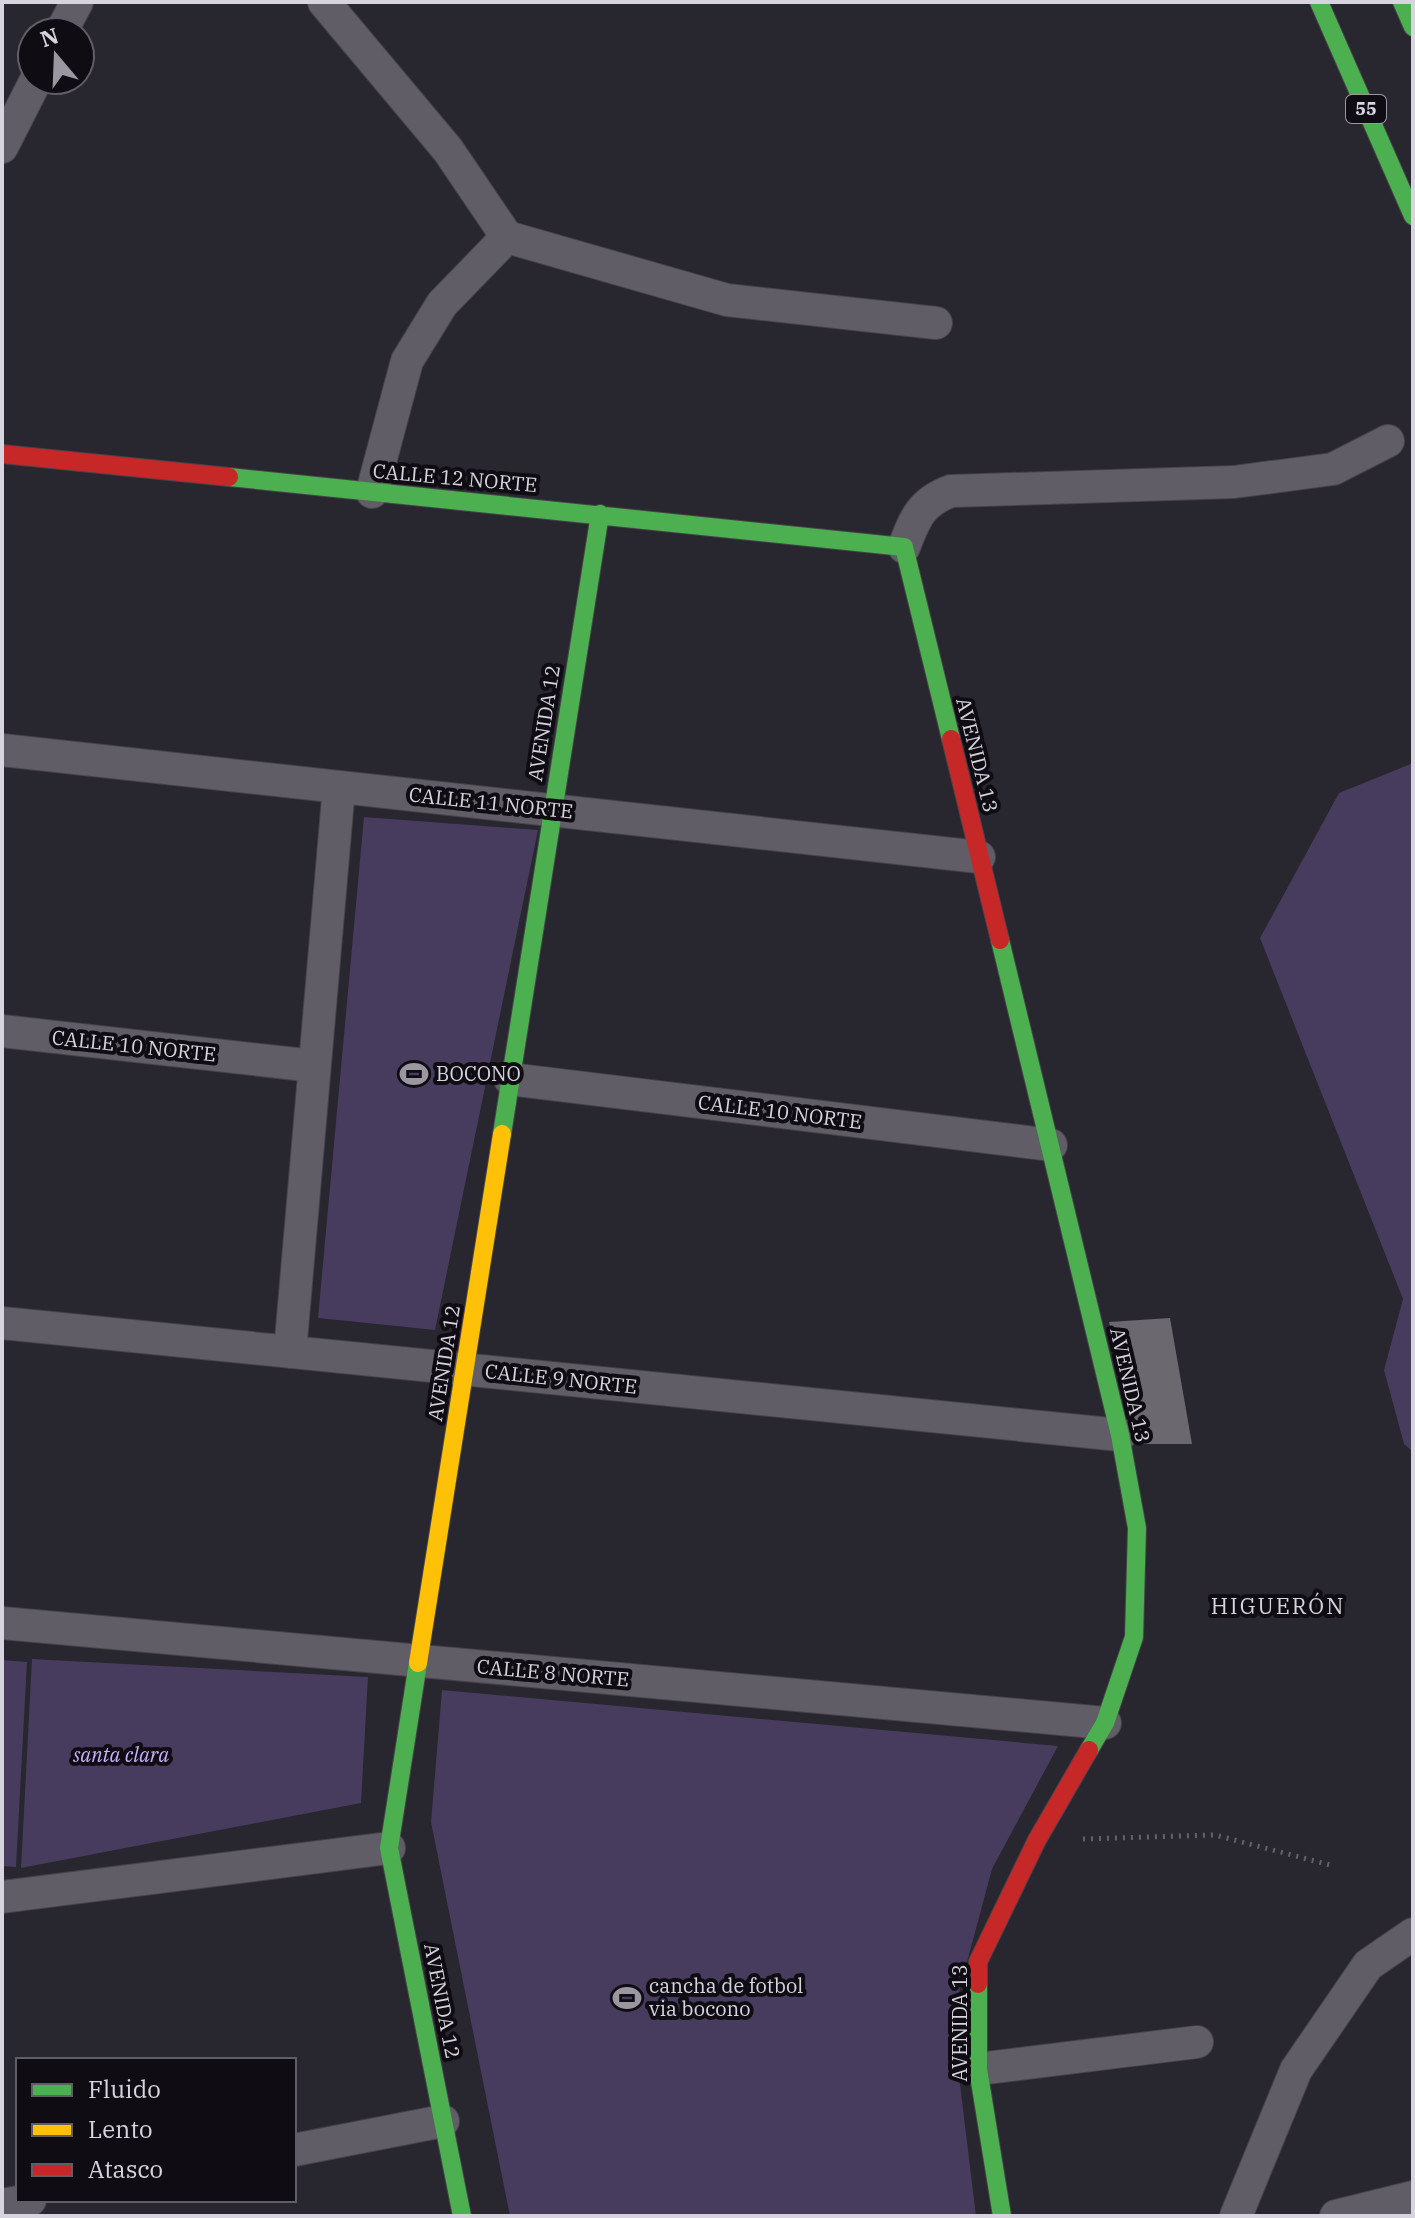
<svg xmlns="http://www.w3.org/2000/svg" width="1415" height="2218" viewBox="0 0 1415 2218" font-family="'IBM Plex Serif',serif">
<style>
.green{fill:#473b5e}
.building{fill:#6b6870}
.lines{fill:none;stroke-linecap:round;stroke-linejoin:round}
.street-casing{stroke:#454349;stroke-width:34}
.fast-casing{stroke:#454349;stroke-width:20}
.slow-casing{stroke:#454349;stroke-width:20}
.jam-casing{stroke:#454349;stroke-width:20}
.path{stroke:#646269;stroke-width:5;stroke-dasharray:2 6;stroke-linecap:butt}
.street{stroke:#605d66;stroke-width:32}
.fast{stroke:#4caf50;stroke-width:18}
.slow{stroke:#ffc107;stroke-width:18}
.jam{stroke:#c62828;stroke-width:18}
.labels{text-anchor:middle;stroke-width:8;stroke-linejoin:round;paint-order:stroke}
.shield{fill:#0f0d13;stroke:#9c98a2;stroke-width:2}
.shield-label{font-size:18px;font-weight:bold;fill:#d8d4df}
.street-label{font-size:20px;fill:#d8d4df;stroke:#0f0d13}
.poi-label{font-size:20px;fill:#d8d4df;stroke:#0f0d13;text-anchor:start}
.park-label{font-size:20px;font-style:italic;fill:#c9aefc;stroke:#0f0d13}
.neighbourhood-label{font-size:22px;letter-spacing:2px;fill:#d8d4df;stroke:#0f0d13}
</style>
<rect width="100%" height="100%" fill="#28262e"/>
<path class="green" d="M1413 763V1452L1404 1444 1384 1370 1403 1299 1260 938 1339 793Z
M364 817 538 830 435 1330 318 1318Z
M32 1659 368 1677 361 1803 21 1868Z
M2 1660 27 1662 16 1867 2 1866Z
M442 1690 1058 1746 992 1869 952 2018 976 2216H510L431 1822Z"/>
<path class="building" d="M1170 1318 1192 1444H1136L1109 1322Z"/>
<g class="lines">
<defs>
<path id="street" d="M324 2 448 150 507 237 727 300 936 323
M61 32 77 2
M2 147 36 80
M372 492 407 361 442 304 507 237
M904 547C915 518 921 502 951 491L1234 482 1333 469 1388 441
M2 750 979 857
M2 1031 314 1066
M510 1079 1051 1145
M2 1323 1120 1435
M290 1352 339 787
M2 1623 1105 1723
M2 1897 389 1848
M978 2069 1197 2042
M294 2150 443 2121
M2 2205 30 2200
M1236 2216 1296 2070 1368 1965 1413 1934
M1336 2216 1413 2197"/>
<path id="fast" d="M1319 2 1413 216
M1402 2 1413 27
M229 477 904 547 951 739
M1000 940 1120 1435 1137 1528 1134 1637 1105 1723 1089 1750
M502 1134 600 514
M418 1663 389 1848 462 2216
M978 1984V2069L1002 2216"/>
<path id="slow" d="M418 1663 502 1134"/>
<path id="jam" d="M2 454 229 477
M951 739 1000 940
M978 1984V1962L1037 1840 1089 1750"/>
</defs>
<use href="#street" class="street-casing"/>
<use href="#fast" class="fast-casing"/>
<use href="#slow" class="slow-casing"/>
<use href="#jam" class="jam-casing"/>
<path class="path" d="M1083 1839 1215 1835 1330 1865"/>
<use href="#street" class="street"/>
<use href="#fast" class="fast"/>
<use href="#slow" class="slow"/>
<use href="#jam" class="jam"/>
</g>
<defs>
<symbol id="stadium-bare" viewBox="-9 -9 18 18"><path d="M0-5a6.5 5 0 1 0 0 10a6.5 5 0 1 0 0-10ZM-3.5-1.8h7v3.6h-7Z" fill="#9a97a1" stroke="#0f0d13" stroke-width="2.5" paint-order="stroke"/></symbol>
</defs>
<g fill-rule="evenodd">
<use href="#stadium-bare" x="394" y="1054" width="40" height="40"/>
<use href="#stadium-bare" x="607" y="1978" width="40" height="40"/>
</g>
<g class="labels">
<rect class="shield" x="1346" y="95" width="40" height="28" rx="6"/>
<g class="shield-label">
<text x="1366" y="115">55</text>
</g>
<g class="street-label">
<text transform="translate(455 478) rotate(5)" y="7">CALLE 12 NORTE</text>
<text transform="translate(544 723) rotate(-81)" y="7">AVENIDA 12</text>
<text transform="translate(977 755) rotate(76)" y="7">AVENIDA 13</text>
<text transform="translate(491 803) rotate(6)" y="7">CALLE 11 NORTE</text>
<text transform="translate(134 1046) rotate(6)" y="7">CALLE 10 NORTE</text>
<text transform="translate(780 1112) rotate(7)" y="7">CALLE 10 NORTE</text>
<text transform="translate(444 1363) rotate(-81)" y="7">AVENIDA 12</text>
<text transform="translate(561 1379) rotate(6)" y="7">CALLE 9 NORTE</text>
<text transform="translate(1130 1385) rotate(77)" y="7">AVENIDA 13</text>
<text transform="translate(553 1673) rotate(5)" y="7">CALLE 8 NORTE</text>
<text transform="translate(442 2001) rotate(79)" y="7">AVENIDA 12</text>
<text transform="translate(960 2023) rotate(-90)" y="7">AVENIDA 13</text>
</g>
<g class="poi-label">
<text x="436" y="1081">BOCONO</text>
<text x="649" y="1993">cancha de fotbol<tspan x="649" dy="23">via bocono</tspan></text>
</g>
<g class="park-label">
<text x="121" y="1762">santa clara</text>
</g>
<g class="neighbourhood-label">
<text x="1278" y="1614">HIGUERÓN</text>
</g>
</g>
<rect width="1415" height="2218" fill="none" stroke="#d8d4df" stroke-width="8"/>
<rect x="16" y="2058" width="280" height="144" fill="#0f0d13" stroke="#5f5d65" stroke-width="2"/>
<rect x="32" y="2084" width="40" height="12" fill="#4caf50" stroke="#5f5d65" stroke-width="2"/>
<text x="88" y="2098" font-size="24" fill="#d8d4df">Fluido</text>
<rect x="32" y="2124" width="40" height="12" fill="#ffc107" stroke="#5f5d65" stroke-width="2"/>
<text x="88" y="2138" font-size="24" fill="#d8d4df">Lento</text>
<rect x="32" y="2164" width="40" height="12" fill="#c62828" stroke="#5f5d65" stroke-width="2"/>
<text x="88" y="2178" font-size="24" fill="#d8d4df">Atasco</text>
<g transform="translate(56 56) rotate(341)"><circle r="38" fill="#0f0d13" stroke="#5f5d65" stroke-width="2"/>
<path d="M0-6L14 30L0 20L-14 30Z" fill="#9a97a1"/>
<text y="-12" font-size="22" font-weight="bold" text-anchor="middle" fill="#d8d4df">N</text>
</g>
</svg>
